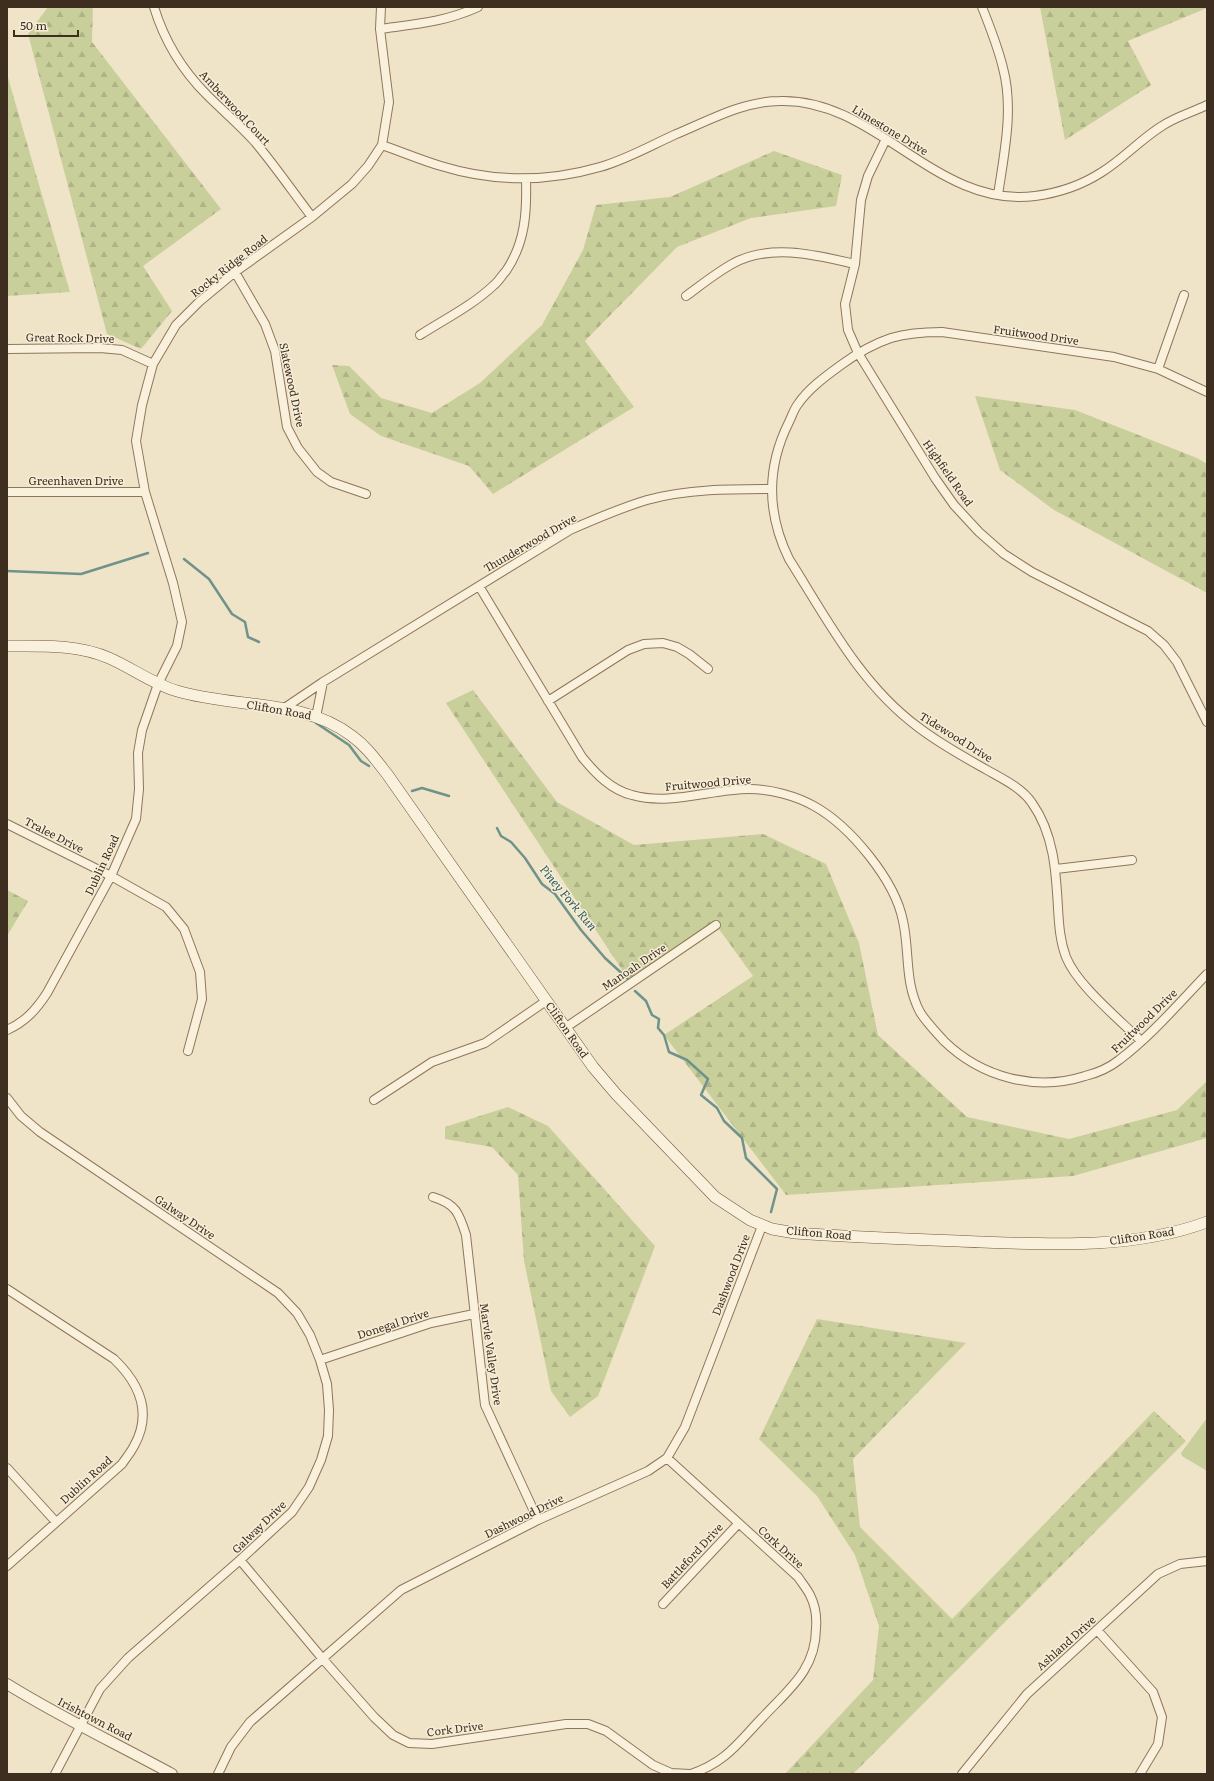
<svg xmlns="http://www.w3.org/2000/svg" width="1214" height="1781" viewBox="0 0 1214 1781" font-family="Literata,serif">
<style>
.forest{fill:url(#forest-firs)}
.pitch{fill:#c9cf9b}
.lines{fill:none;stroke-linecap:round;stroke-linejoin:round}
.stream{stroke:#6f938a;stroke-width:2.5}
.minor-casing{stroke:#8d765c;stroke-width:10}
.tertiary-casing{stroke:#8d765c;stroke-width:12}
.secondary-casing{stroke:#6f573f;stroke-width:12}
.minor{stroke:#faf1dc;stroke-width:8}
.tertiary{stroke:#faf1dc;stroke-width:10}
.secondary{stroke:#faf1dc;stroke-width:11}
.labels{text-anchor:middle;stroke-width:3;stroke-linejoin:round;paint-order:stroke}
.street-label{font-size:11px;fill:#3d2e20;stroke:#f7eed8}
.water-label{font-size:12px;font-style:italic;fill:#2f5d5a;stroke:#f7eed8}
</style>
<defs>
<pattern id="forest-firs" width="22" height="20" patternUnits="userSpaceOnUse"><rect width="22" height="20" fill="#c9cf9b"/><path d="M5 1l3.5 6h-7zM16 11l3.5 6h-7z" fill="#aeb285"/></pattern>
</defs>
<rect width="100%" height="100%" fill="#f0e4c8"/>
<path class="forest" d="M48 7H93L92 42 221 209 143 266 172 311 141 349 107 334 28 34Z
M1040 7H1207V8L1128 41 1151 85 1065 140Z
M7 74 70 292 7 296Z
M774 151 842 175 836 206 751 218 677 247 585 341 634 407 493 494 469 466 381 436 350 414 332 365 349 366 381 398 432 413 480 383 542 325 583 250 596 205 670 197Z
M975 396 1075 410 1197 458 1207 464V593L1054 510 1000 470Z
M473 690 557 802 634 845 763 834 826 864 859 943 878 1035 967 1117 1069 1139 1177 1110 1207 1081V1138L1073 1176 786 1195 664 1035 753 976 716 925 628 979 446 703Z
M7 890 28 901 7 936Z
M508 1107 548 1126 655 1246 598 1396 570 1417 551 1391 524 1261 518 1175 492 1147 445 1139V1127Z
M817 1319 966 1343 853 1459 860 1527 952 1619 1154 1411 1186 1441 853 1774H785L873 1680 879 1626 855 1555 817 1496 759 1439Z"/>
<path class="pitch" d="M1207 1418V1471L1182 1456 1181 1453Z"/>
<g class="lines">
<path class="stream" d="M184 559 209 579 232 614 245 622 248 637 259 642
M7 571 81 574 148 553
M316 723 349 745 361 761 369 766
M412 791 422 788 449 796
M497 828 501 836 511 842 525 858 542 884 555 894 581 930 605 958 628 979
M635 991 646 1001 652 1015 659 1019 658 1028 664 1035 669 1052 687 1060 708 1079 701 1095 717 1108 724 1121 742 1138 746 1158 777 1189 771 1212"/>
<defs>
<path id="minor" d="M154 7C164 40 182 70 207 95 223 111 240 125 255 142 275 166 293 192 312 217
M982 7C990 27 998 47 1003 68 1014 109 1004 154 998 195
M380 29C416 24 445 22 478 7
M886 139 868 176 861 200 855 264 845 304 848 330 858 353 935 478 954 505 979 532 1004 554 1032 572 1148 631 1164 645 1177 662 1207 722
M382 145C402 152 421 160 441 166 493 182 548 182 600 167 625 160 650 146 674 135 708 121 743 101 780 101 876 98 936 209 1035 196 1058 193 1082 185 1102 172 1123 159 1141 139 1162 126 1175 117 1193 112 1207 105
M235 272 265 324 275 351 287 427 298 448 317 472 331 482 366 494
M686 296C701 285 716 273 732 264 769 243 816 255 855 264
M420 335C445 319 473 305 494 285 499 281 502 275 506 271 525 243 527 213 526 180
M7 349 100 348 122 350 153 364
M1158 369 1184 295
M7 492H145
M479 586 582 757C595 773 611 790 632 795 670 806 711 789 749 789 771 789 796 796 814 806 850 826 895 880 903 921 910 952 904 982 920 1012 926 1022 936 1032 944 1041 981 1077 1035 1092 1085 1076 1097 1073 1109 1068 1119 1060 1151 1036 1179 1003 1207 974
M548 701 628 650 644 644 663 643 677 647 689 654 708 669
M283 709 323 682
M316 717 323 682 570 530C595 519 620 508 647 500 687 489 730 489 772 489
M7 824 111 876 166 907 184 929 200 972 202 999 188 1051
M1056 869 1132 860
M565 1028 716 925
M7 1030C25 1022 36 1010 47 993L111 876 136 819 139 789 138 753 142 730 158 684 177 646 182 622 173 583 145 492 136 441 142 405 153 364 176 325 199 302 235 272 312 217 352 184 368 166 382 145 389 102 380 29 381 7
M1141 1041C1119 1019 1077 985 1066 957 1060 941 1059 925 1058 908 1056 872 1054 834 1032 803 1022 788 1003 779 987 770 964 757 940 744 918 727 860 684 827 619 789 559 767 514 766 468 789 422 792 416 794 409 798 404 809 388 826 376 841 365 856 354 873 344 891 338 908 333 925 332 942 332L1114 357 1158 369 1207 392
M7 1098 21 1116 40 1132 278 1293 297 1313 310 1335 320 1360 327 1384 329 1410 328 1436 321 1460 309 1487 292 1512 240 1560 128 1658 100 1689 55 1774
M374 1100 432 1062 485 1043 546 1001
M433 1197C456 1204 459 1213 466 1235L485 1405 538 1520
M7 1289 114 1359C139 1383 153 1412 134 1446 131 1452 126 1458 122 1464L7 1566
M320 1360 431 1323 474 1314
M667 1458 798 1577C802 1583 807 1589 810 1595 815 1605 817 1617 816 1628 816 1670 788 1690 762 1718 737 1744 726 1762 691 1774
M7 1468 56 1522
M240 1560 322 1658 374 1717 393 1735 409 1743 432 1744 566 1724H588L606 1731 653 1765 671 1773 690 1774
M663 1604 738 1524
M1097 1630 1153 1692 1162 1717 1158 1744 1140 1774
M218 1774 231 1747 250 1722 401 1590 538 1520 648 1471 667 1458 685 1427 762 1226
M962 1774 1027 1694 1158 1574 1180 1564 1207 1561"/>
<path id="tertiary" d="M7 1684C60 1717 117 1744 172 1774"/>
<path id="secondary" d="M7 646C41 646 77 644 109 658 132 668 153 684 177 691 233 708 305 699 352 736 366 746 376 760 387 774L593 1067 616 1094 715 1197 750 1220 772 1229 795 1233C850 1237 904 1239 958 1241 1040 1244 1129 1251 1207 1222"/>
</defs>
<use href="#minor" class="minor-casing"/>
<use href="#tertiary" class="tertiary-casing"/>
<use href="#secondary" class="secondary-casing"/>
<use href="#minor" class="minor"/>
<use href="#tertiary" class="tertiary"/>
<use href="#secondary" class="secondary"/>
</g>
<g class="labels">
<g class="street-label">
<text transform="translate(235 108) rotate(47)" y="4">Amberwood Court</text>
<text transform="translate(890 130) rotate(31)" y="4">Limestone Drive</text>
<text transform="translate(229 266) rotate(-38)" y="4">Rocky Ridge Road</text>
<text transform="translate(1036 335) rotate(8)" y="4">Fruitwood Drive</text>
<text transform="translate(70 338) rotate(1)" y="4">Great Rock Drive</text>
<text transform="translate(292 385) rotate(78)" y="4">Slatewood Drive</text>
<text transform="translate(948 473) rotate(55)" y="4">Highfield Road</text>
<text x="76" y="485">Greenhaven Drive</text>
<text transform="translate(530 543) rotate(-30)" y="4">Thunderwood Drive</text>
<text transform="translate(279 710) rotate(10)" y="4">Clifton Road</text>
<text transform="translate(956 737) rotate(32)" y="4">Tidewood Drive</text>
<text transform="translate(708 783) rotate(-5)" y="4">Fruitwood Drive</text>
<text transform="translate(54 835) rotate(27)" y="4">Tralee Drive</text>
<text transform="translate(102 865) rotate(-65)" y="4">Dublin Road</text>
<text transform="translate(634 967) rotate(-34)" y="4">Manoah Drive</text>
<text transform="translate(1144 1021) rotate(-44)" y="4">Fruitwood Drive</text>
<text transform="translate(567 1030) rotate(55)" y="4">Clifton Road</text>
<text transform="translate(185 1217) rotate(34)" y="4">Galway Drive</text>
<text transform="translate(819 1233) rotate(5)" y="4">Clifton Road</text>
<text transform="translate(1142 1236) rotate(-9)" y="4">Clifton Road</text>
<text transform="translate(731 1275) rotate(-69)" y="4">Dashwood Drive</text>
<text transform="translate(393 1324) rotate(-18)" y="4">Donegal Drive</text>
<text transform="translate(491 1354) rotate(82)" y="4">Marvle Valley Drive</text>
<text transform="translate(86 1480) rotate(-42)" y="4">Dublin Road</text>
<text transform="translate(524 1516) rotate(-26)" y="4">Dashwood Drive</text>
<text transform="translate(259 1527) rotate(-44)" y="4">Galway Drive</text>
<text transform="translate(781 1547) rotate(42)" y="4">Cork Drive</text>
<text transform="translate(692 1556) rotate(-47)" y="4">Battleford Drive</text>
<text transform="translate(1066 1643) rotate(-42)" y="4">Ashland Drive</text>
<text transform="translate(95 1719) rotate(27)" y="4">Irishtown Road</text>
<text transform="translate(455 1729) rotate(-7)" y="4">Cork Drive</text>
</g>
<g class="water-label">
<text transform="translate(568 898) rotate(50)" y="4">Piney Fork Run</text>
</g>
</g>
<rect width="1214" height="1781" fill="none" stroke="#3d2e20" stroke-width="16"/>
<path d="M14 30v6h64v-6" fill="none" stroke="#3d2e20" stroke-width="2"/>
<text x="20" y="30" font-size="12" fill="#3d2e20" stroke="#f7eed8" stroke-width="3" paint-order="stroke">50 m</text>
</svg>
